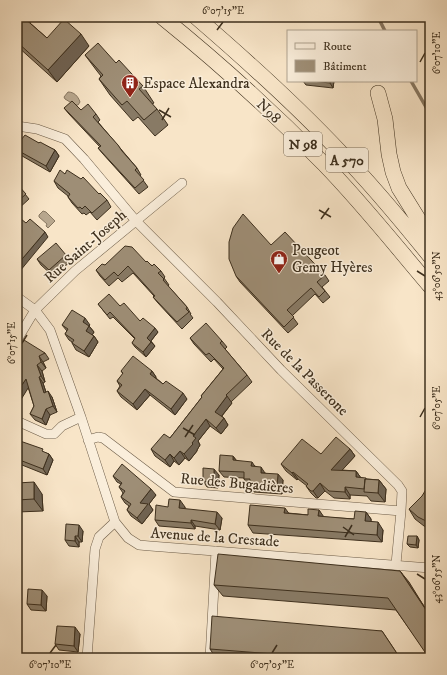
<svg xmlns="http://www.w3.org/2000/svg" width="447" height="675" viewBox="0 0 447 675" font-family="'IM FELL DW Pica',serif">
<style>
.water{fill:#b8a78e;stroke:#877761}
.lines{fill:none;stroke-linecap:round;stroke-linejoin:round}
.stream{stroke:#877761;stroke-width:3.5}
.minor-casing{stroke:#6c5c48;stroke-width:10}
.trunk-casing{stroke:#3d2f1d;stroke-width:16}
.minor{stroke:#faeedb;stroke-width:9}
.trunk{stroke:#f8e5c8;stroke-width:15}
.wall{fill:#887a65;stroke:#3d2f1d}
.shaded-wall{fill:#6f6353;stroke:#3d2f1d}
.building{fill:#9e8e76;stroke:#3d2f1d}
.ticks{fill:none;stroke:#3d2f1d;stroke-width:1.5}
.labels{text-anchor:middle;stroke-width:3;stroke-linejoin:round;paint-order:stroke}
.shield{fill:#faeedb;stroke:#766856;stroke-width:1}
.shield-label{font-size:14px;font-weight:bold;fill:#3d2f1d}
.poi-label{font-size:15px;fill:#3d2f1d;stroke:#faeedb;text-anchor:start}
.street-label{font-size:15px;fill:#3d2f1d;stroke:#faeedb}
.neatline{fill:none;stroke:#3d2f1d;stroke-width:1.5}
.ticks-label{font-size:10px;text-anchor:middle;fill:#3d2f1d}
</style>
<rect width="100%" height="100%" fill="#f8e5c8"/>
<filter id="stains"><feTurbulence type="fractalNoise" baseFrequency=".005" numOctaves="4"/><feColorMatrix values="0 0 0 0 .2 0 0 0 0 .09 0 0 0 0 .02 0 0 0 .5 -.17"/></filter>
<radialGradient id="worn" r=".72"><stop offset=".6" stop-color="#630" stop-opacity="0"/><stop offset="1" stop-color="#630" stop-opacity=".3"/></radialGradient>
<path class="water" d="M68 92C74 92 78 96 80 102L78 105H75L65 99 64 97Z
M43 211 46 212 55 221 48 228 46 226 47 224 39 217V215Z"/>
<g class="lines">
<path class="stream" d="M378 17 385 31
M411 81 430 114"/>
<defs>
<path id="minor" d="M17 126 37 129 65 139 84 159 136 221 217 302 281 370 398 485 402 491 401 511 396 564
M17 297 35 310 50 330 81 417 115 522 128 538 139 545 150 546 430 568
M17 340 35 310 75 271 182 183
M17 421 46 434H54L62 426 81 417
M88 440 98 437 103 438 174 492 401 511
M87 658 95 549 99 537 115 522
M210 658 216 551"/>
<path id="trunk" d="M162 17C219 63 273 112 324 164 362 203 395 245 430 286
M196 17C246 60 295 104 340 152 372 185 401 220 430 256
M378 93 385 119 389 154 393 172 399 188 430 238"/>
</defs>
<use href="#minor" class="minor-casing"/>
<use href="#trunk" class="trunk-casing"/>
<use href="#minor" class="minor"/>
<use href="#trunk" class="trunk"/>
</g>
<path class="wall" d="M17 17 30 23 47 38 89 46 57 82 17 46Z
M85 55 116 63 143 86 154 103 152 104 157 109 168 125 155 136 138 117 133 121 110 95 99 79 101 76 97 71Z
M303 81H334L333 88 306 85Z
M64 108 81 110 96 114 100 120 98 122 137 168 141 175 140 176 148 187 139 194 103 154 98 148 100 147 69 114Z
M17 136 21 140 39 143 55 150 59 156 50 172 17 153Z
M54 181 99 194 107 200 111 207 97 220 90 212 86 215 84 213 82 214 72 203 68 197V196L58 188Z
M17 184 29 199 17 210Z
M271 245 325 275 329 281 322 287 330 297 323 303 315 294 292 316 298 324 288 333 240 282 236 276Z
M66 255 70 262 53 276 41 265 37 259Z
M146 262 161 271 165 277 164 278 169 285 168 286 187 307 191 314H190L193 318 182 329 158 303 153 297 154 296 133 273 122 282 118 278 109 286 100 276 96 270 105 265Z
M98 304 120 306 140 321 158 332 151 341 155 346 146 357 135 347 132 343 135 339 113 317 110 319Z
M62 325H90L89 326 94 332 92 335 94 336 98 342 89 357 76 350 72 343V342L69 340 65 334 67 331Z
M190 338 222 341 227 347 225 349 247 375 252 382 231 402 232 403 222 416 228 425 221 434 210 426 198 441 200 445 197 450V451L189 461 185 458 179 465 174 461 170 467 155 456 151 449 170 438 202 397 201 396 223 369 214 359 211 362 194 344Z
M17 352 45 353 49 359 43 362 46 368 42 371 45 382 43 383 46 392 52 397 57 412 50 415 46 425 35 420 30 414 34 406 28 387 17 406Z
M121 371H152L156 377V378L163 384 187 399 175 415 150 395 137 410 121 397 117 391 120 386 117 381 123 374Z
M17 444 49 454 53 460 47 475 17 463Z
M350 449 355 456 342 470 356 471 361 478 367 479 379 480 386 489 385 502 371 501 367 496 350 495V499L334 498 325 491 318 498H316L311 493 306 486H307L298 479 297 480 286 471 281 464 321 454Z
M233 456 237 461 255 466 265 473 283 480 282 494 254 492 250 485H248L244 479V478L224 477 219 471Z
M219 475 218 488 207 487 203 481Z
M113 476 156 495 149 504 153 510 142 524 131 516 127 510 129 506 125 503 121 497 123 493 119 487 121 484 117 482Z
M17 483 42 494 43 511 17 512Z
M430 488V529L424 526 415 519 409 509Z
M168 507H185V509L222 518 220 530 195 526V529L159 526 155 520Z
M319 510 323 517 354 519 366 512 371 519V522L383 530 382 542 253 533 248 525 288 513 308 515Z
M83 531 82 542H79V547L69 546 65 540Z
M417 536 419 540 418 548 410 547 407 544Z
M400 571 430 615V658L396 610 223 596 214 585Z
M47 596 46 611 31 610 27 604Z
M382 631 400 658H216L210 649Z
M80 634 78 652 59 650 55 644Z"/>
<path class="shaded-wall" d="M22 17H35L28 25Z
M81 34 89 46 57 82 48 70Z
M330 81H334L333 88 330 83Z
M55 150 59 156 50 172 46 166Z
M45 232 48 237 20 271 17 267V265Z
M85 318 90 325 87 328 83 322Z
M89 326 94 332 91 337 86 331Z
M155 328 158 332 150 342 147 338Z
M94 336 98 342 89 357 84 351Z
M151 342 155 346 146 357 143 352Z
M39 356 43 362 46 368 41 362Z
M37 365 42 371 45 382 41 376Z
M152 371 156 377 154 380 150 374Z
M39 377 43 383 48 399 44 393Z
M26 379 30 385 17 406V392Z
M145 389 150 395 137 410 133 404Z
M48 391 52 397 57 412 53 406Z
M183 393 187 399 175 415 171 409Z
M227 396 232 403 220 418 215 412Z
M46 409 50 415 46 425 42 419Z
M224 418 228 425 221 434 216 428Z
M206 419 210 426 198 441 200 445 197 450V451L189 461 184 454 192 443 193 436Z
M350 449 355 456 336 477 331 470Z
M180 451 185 458 179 465 174 458Z
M49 454 53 460 47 475 43 469Z
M170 454 174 461 170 467 165 460Z
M233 456 237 462 233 460Z
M252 462 256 468 251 466Z
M261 467 265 473H261Z
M214 469 219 475 218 488 214 482Z
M356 471 361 478 356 477Z
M293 472 298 479 297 480 292 473Z
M278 474 283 480 282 494 277 487Z
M379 480 386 489 385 502 378 493Z
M34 482 42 494 43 511 34 499Z
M320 483 325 491 318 498 313 491Z
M345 487 350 495V499L345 492Z
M151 489 156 495 149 504 153 510 142 524 137 518 140 503Z
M180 500 185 507 184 514 179 508Z
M285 508 290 515 284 513Z
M319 510 324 517 318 516Z
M217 512 222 518 220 530 215 524Z
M366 512 371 519V529L365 521Z
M191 520 195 526V529L191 523Z
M378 522 383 530 382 542 377 535Z
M79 525 83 531 82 542 78 536Z
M75 536 79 542V547L75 541Z
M417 536 419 540 418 548 416 545Z
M400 571 409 582 430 616Z
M42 590 47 596 46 611 41 605Z
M75 627 80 634 78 652 74 646Z"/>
<path class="building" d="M17 17H23L47 38 64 19 81 34 48 70 17 42Z
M98 43 116 63 119 60 143 86 139 89 157 109 144 120 127 101 122 105 99 79 103 75 85 55Z
M312 81H330V83Z
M72 101 81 110 88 104 96 114 93 117 118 145 122 151 137 168 135 170 144 180 135 188 98 148 101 146 64 108Z
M25 135 39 143 40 142 55 150 46 166 17 150V136L21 140Z
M60 170 65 174 67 170 81 179 83 177 99 194 100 193 107 200 92 213 85 206 82 209 80 207 78 208 68 197 70 194 54 181Z
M17 184 26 194 17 202Z
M243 214 271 245 285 232 325 275 317 282 325 291 319 297 311 288 287 310 294 317 284 327 236 276 229 259V242L233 228Z
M21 219 26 223 30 219 45 232 17 265V224Z
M56 243 66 255 49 270 37 259Z
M125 246 132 247 146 262 147 261 152 266 154 264 161 271 158 273 164 279 163 280 187 307 186 309 189 312 177 322 153 297 155 296 128 266 118 276 114 272 105 280 96 270 102 264 105 265Z
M109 294 120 306 124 303 140 321 143 318 155 328 147 338 151 342 143 352 132 343 135 338 110 312 107 315 98 304Z
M72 310 85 318 83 322 89 326 86 331 94 336 84 351 72 343 74 340 65 334 68 329 62 325Z
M206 323 222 341 220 343 247 375 226 395 227 396 215 412 224 418 216 428 206 419 193 436 196 438 192 443 193 444 184 454 180 451 174 458 170 454 165 460 151 449 164 434 170 438 202 397 201 396 224 368 209 353 206 355 190 338Z
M24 340 45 353 39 356 41 362 37 365 41 376 39 377 44 393 48 391 53 406 46 409 42 419 30 414 34 406 26 379 17 392V352Z
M133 356 152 371 150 374 163 384 166 381 183 393 171 409 145 389 133 404 117 391 122 385 117 381 123 373 121 371Z
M336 437 350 449 331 470 356 471V477L366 478V479H365L364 489 345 487V492L329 491 320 483 313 491H311L306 486 308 484 293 472 292 473 281 464 302 439 321 454Z
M20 441 43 449 42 451 49 454 43 469 17 459V444H19Z
M220 455 233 456V460L252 462 251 466 261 467V473L278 474 277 487 249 486 250 479H244V472L219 471Z
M122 464 151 489 140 503 148 504 137 518 127 510 131 504 121 497 125 491 119 487 122 483 113 476Z
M203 468 214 469V482L203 481Z
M365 479 379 480 378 493 364 492Z
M34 482V499L17 500V483Z
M428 486 430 488V523L418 517 409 509 422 496Z
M169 499 180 500 179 508 217 512 215 524 191 520V523L155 520 156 505 168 507Z
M250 505 285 508 284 513 308 515V509L319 510 318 516 341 518 354 519 355 511 366 512 365 521 378 522 377 535 248 525Z
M66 524 79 525 78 536H75V541L65 540Z
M408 536H417L416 545 407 544Z
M218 554 400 571 430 616V657L429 658 388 598 214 585Z
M28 589 42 590 41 605 27 604Z
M212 616 382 631 400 658H324L210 649Z
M57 626 75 627 74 646 55 644Z"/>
<path class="ticks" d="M217 30 223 22M420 62 425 53M159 110 171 117M162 120 169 108M319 210 331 217M321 219 329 208M417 271 425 276M22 343 27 335M420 417 425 408M183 428 195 435M185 437 193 425M343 527 354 535M345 537 352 525M417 574 425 579M50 653 56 645M272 653 277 645"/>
<defs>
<symbol id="building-pin" viewBox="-11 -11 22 30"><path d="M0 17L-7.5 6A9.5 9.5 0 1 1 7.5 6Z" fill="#8f2418" stroke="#faeedb"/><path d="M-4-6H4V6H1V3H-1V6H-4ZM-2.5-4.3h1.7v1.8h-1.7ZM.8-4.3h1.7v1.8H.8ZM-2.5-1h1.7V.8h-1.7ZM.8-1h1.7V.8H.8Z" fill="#fff"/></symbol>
<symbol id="shop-pin" viewBox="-11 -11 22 30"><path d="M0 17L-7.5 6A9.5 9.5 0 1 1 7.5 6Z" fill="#8f2418" stroke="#faeedb"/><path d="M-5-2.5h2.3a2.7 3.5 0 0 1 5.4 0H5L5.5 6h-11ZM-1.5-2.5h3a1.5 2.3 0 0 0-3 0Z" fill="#fff"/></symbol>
</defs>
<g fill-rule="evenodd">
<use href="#building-pin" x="120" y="73" width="20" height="27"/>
<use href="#shop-pin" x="269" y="249" width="20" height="27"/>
</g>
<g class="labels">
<g class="shield">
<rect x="284" y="132" width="38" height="24" rx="3"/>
<rect x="326" y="148" width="42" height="24" rx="3"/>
</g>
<g class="shield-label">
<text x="303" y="149">N 98</text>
<text x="347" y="165">A 570</text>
</g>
<g class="poi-label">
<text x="143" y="88">Espace Alexandra</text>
<text x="292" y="255">Peugeot<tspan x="292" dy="17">Gemy Hyères</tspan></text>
</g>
<g class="street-label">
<text transform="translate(269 111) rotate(44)" y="5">N98</text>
<text transform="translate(85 246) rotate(-41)" y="5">Rue Saint-Joseph</text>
<text transform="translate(305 372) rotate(45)" y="5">Rue de la Passerone</text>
<text transform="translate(237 483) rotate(5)" y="5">Rue des Bugadières</text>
<text transform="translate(215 537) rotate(4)" y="5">Avenue de la Crestade</text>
</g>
</g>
<rect width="447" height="675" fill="none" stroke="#f8e5c8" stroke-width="44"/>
<rect x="287" y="30" width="130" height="52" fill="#faeedb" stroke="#aea28f"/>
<rect x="295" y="43" width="20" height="6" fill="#faeedb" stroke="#aea28f"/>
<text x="323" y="50" font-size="12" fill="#3d2f1d">Route</text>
<rect x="295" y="60" width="20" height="12" fill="#9e8e76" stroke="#aea28f"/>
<text x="323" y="70" font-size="12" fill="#3d2f1d">Bâtiment</text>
<rect x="22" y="22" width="403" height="631" class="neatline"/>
<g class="ticks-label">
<text x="223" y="14">6°07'15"E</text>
<text transform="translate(436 53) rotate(-90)" y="4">6°07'10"E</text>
<text transform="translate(436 276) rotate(-90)" y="4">43°06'50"N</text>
<text transform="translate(11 343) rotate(-90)" y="4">6°07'15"E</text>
<text transform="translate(436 408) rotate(-90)" y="4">6°07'05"E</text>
<text transform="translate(436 579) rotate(-90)" y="4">43°06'55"N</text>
<text x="50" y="668">6°07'10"E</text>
<text x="272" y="668">6°07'05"E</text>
</g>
<rect width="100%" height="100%" filter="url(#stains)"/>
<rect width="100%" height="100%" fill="url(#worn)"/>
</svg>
